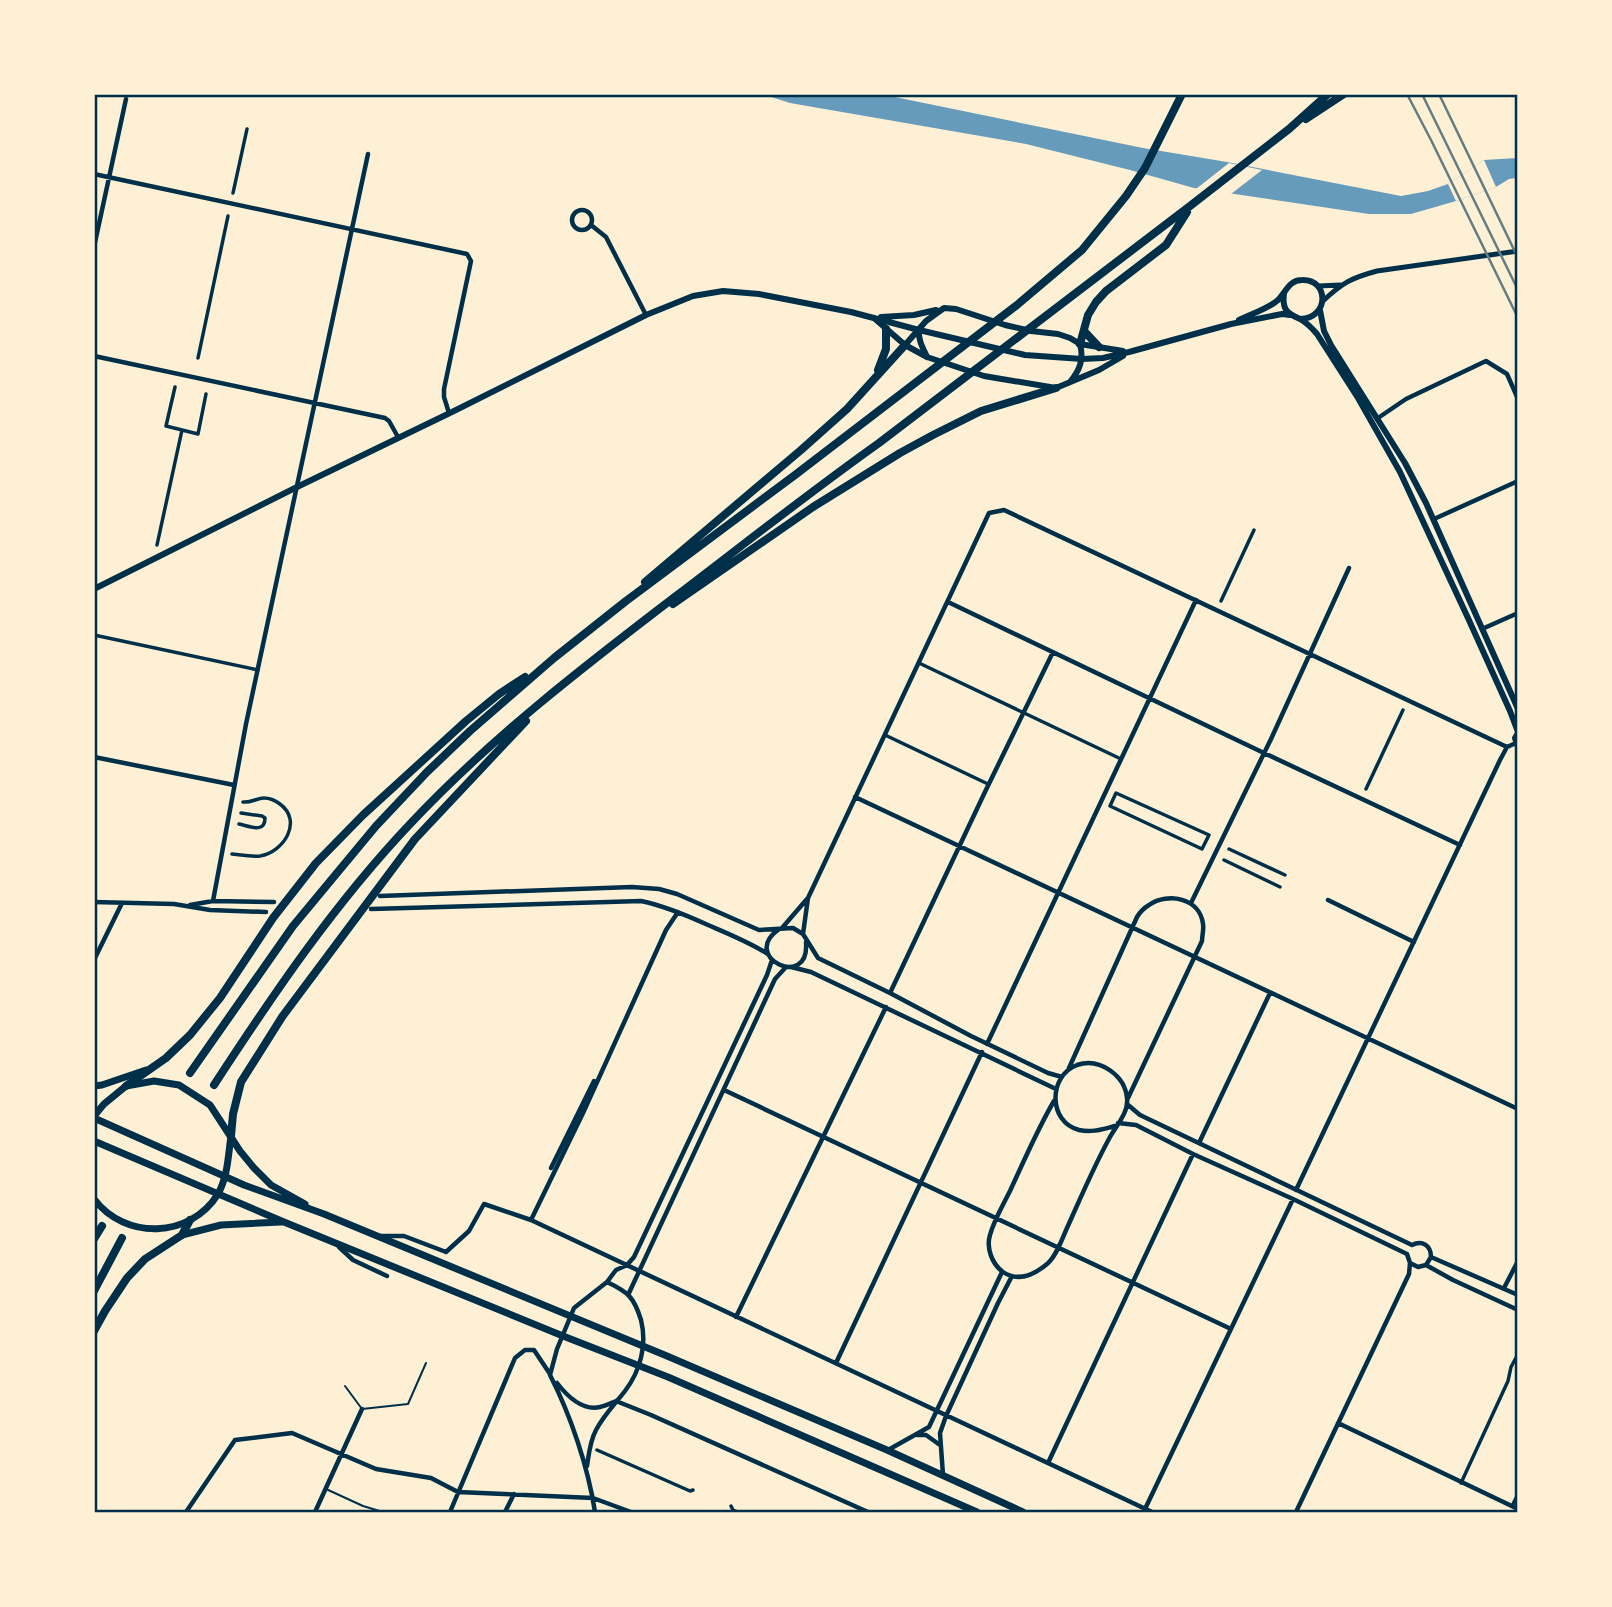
<svg xmlns="http://www.w3.org/2000/svg" width="1612" height="1607" viewBox="0 0 1612 1607" font-family="Inter,sans-serif">
<style>
.water{fill:#669bbc}
.pier{fill:#fdf0d5}
.lines{fill:none;stroke-linecap:round;stroke-linejoin:round}
.service{stroke:#003049;stroke-width:2}
.pedestrian{stroke:#003049;stroke-width:3.5}
.minor{stroke:#003049;stroke-width:4.5}
.tertiary{stroke:#003049;stroke-width:5}
.secondary{stroke:#003049;stroke-width:6}
.primary{stroke:#003049;stroke-width:7}
.motorway{stroke:#003049;stroke-width:8}
.rail{stroke:#657d81;stroke-width:2.5}
.neatline{fill:none;stroke:#003049;stroke-width:2.5}
</style>
<rect width="100%" height="100%" fill="#fdf0d5"/>
<path class="water" d="M765 95H885L1143 148 1227 162 1401 196 1428 191 1448 184 1484 160 1517 158V178L1509 179 1496 187 1456 201 1411 214H1369L1194 188 1130 170 1026 144 790 103Z"/>
<path class="pier" d="M1484 160 1496 187 1456 201 1448 184Z
M1229 163 1262 170 1231 194 1196 189Z"/>
<g class="lines">
<path class="service" d="M345 1386 362 1409 408 1404 426 1363
M326 1489 363 1506 383 1512"/>
<path class="pedestrian" d="M233 193 247 129
M198 358 228 216
M175 387 166 426 198 434 206 394
M157 545 182 430
M1221 601 1254 530
M94 635 258 670
M919 663 1121 759
M885 735 988 784
M1366 789 1403 710
M1116 793 1209 835 1202 849 1110 806Z
M239 824C249 826 265 834 265 818L262 816 241 813
M1229 849 1285 875
M232 854C241 855 251 857 260 856 284 852 303 821 280 804 276 801 269 798 264 798 257 798 251 803 243 802
M1224 860 1280 887
M597 1450 690 1491 693 1490
M1461 1483 1508 1381 1511 1367 1518 1354
M731 1506 733 1510 738 1512
M1512 1506 1518 1494"/>
<path class="minor" d="M94 174 467 254 471 261 444 389V397L449 413
M572 220a10 10 0 1 1 20 0a10 10 0 1 1-20 0Z
M591 225 606 237 646 315
M94 247 126 99
M94 356 385 418 389 421 398 437
M1378 418 1406 399 1486 361 1507 374 1518 399
M1434 519 1518 481
M948 602 1264 753 1460 845
M1482 629 1518 613
M94 757 234 785
M855 797 1518 1109
M380 896 632 887 659 889 677 894 759 930 793 928 803 934 818 958 890 993 971 1036 1048 1073 1062 1077
M1328 900 1414 942
M213 901 246 724 368 154
M94 902 174 904 210 910 266 912
M1191 903 1271 739 1349 568
M190 905 213 901 274 902
M371 909 641 901C665 906 686 915 708 925 729 934 749 942 768 954
M782 928 807 899
M778 930C740 957 810 991 806 942
M803 934 808 898 989 513 1004 510 1507 747
M94 960 122 903
M791 967 811 972 1056 1089
M890 993 984 794 1053 652
M987 1044 1196 600
M1069 1068 1137 917C1140 912 1144 908 1149 905 1168 892 1200 898 1203 924 1204 929 1202 936 1202 941L1128 1098
M724 1090 1231 1329
M1054 1101C1037 1130 1024 1161 1010 1191 1003 1205 994 1220 990 1235 986 1248 992 1264 1003 1272 1018 1282 1034 1275 1047 1264 1056 1257 1062 1239 1067 1228 1081 1197 1094 1166 1110 1137 1116 1126 1129 1112 1127 1098 1125 1076 1100 1057 1077 1065 1048 1076 1048 1122 1079 1130 1092 1133 1103 1129 1115 1126
M1127 1104 1140 1115 1412 1245
M1118 1123 1136 1125 1193 1154 1293 1199 1407 1254
M1199 1143 1270 993
M551 1168 594 1081
M1296 1190 1500 760 1507 747 1516 743
M531 1220 583 1113 666 930 678 912
M380 1236H404L446 1252 469 1231 484 1204 531 1220 1152 1512
M1412 1245C1422 1240 1431 1245 1431 1257
M339 1247 353 1260 387 1276
M1407 1254 1410 1263 1418 1267 1426 1265 1431 1257
M1431 1257 1518 1295
M1426 1265 1453 1280 1518 1310
M1504 1288 1518 1261
M629 1293 775 979 786 967
M736 1317 886 1007
M836 1363 982 1052
M557 1383C567 1396 582 1411 600 1407 605 1406 611 1403 616 1401
M616 1401 651 1415 868 1512
M1338 1423 1518 1509
M917 1435H926L940 1445
M888 1450 929 1427 1002 1272
M1048 1463 1193 1154
M587 1466C589 1453 590 1441 596 1430 604 1415 615 1404 625 1391 641 1370 647 1344 641 1320 634 1297 628 1292 607 1282
M943 1475 940 1433 946 1416 998 1303 1012 1276
M1145 1509 1293 1199
M186 1512 235 1440 292 1433 376 1469 431 1478 458 1492 593 1498 631 1512
M315 1512 362 1409
M450 1512 515 1358 525 1350H534L550 1374
M505 1512 514 1494
M595 1512C588 1467 571 1416 550 1375L557 1349 574 1308 607 1282 616 1270 627 1265 634 1257 767 975 772 960
M1296 1512 1409 1274 1410 1263"/>
<path class="tertiary" d="M1318 286 1340 285
M1323 301C1342 283 1351 278 1377 271L1518 251"/>
<path class="secondary" d="M1284 293C1282 309 1286 313 1300 319 1307 323 1312 328 1317 334L1358 398 1400 472 1468 618 1510 711 1518 732
M1320 310 1324 331 1331 345 1405 463 1426 503 1518 709
M881 317 914 315 936 310
M874 318 905 345 927 357
M1239 320C1251 314 1268 309 1278 300 1286 292 1289 280 1302 280 1329 279 1330 318 1300 319
M919 330C918 340 923 348 927 357L984 376 1056 388 1099 370 1123 356
M905 345 926 321 944 308 956 309 1005 325 1031 331 1058 334 1070 338 1080 344 1123 351
M1070 382C1080 370 1084 359 1080 344
M94 589 297 487 454 411 646 315 693 296 723 291 759 294 851 312 919 330 1025 355 1082 359 1103 358 1129 352 1231 324 1282 314 1290 315
M1518 733 1515 738 1518 747"/>
<path class="primary" d="M94 1086 102 1085 146 1070
M94 1116 104 1104 126 1086 154 1081 179 1085 210 1105 240 1151 254 1168 271 1185 305 1204
M94 1118 244 1185 324 1214 667 1356 887 1450 1023 1512
M94 1141 284 1222 563 1336 668 1377 977 1512
M94 1199C125 1240 190 1239 218 1194 228 1176 228 1156 231 1136
M182 1235 221 1225 281 1222"/>
<path class="motorway" d="M1306 119 1344 94
M1084 331 1099 347
M1080 344 1088 315 1096 302 1106 291 1166 245 1187 212
M878 370 886 349V329
M645 582 801 450 847 409 905 345
M673 604 813 507 900 453 933 435 981 411 1056 388
M190 1073 293 926 376 826 427 772 470 731 554 658 626 601 795 475 1017 305 1082 250 1126 196 1145 168 1182 94
M214 1085C274 993 335 903 411 823 491 738 583 667 676 596 743 545 810 492 879 443L1190 206 1289 129 1328 94
M126 1086 166 1058 190 1035 220 998 273 918 316 863 363 815 466 721 499 694 525 677
M231 1136 233 1114 241 1082 282 1017 415 839 526 721
M94 1239 102 1226
M94 1291 122 1238
M94 1331 105 1311 127 1278 145 1259 182 1235 190 1220"/>
<path class="rail" d="M1407 94 1431 140 1518 318
M1422 94 1518 290
M1439 94 1518 258"/>
</g>
<rect width="1612" height="1607" fill="none" stroke="#fdf0d5" stroke-width="192"/>
<rect x="96" y="96" width="1420" height="1415" class="neatline"/>
</svg>
